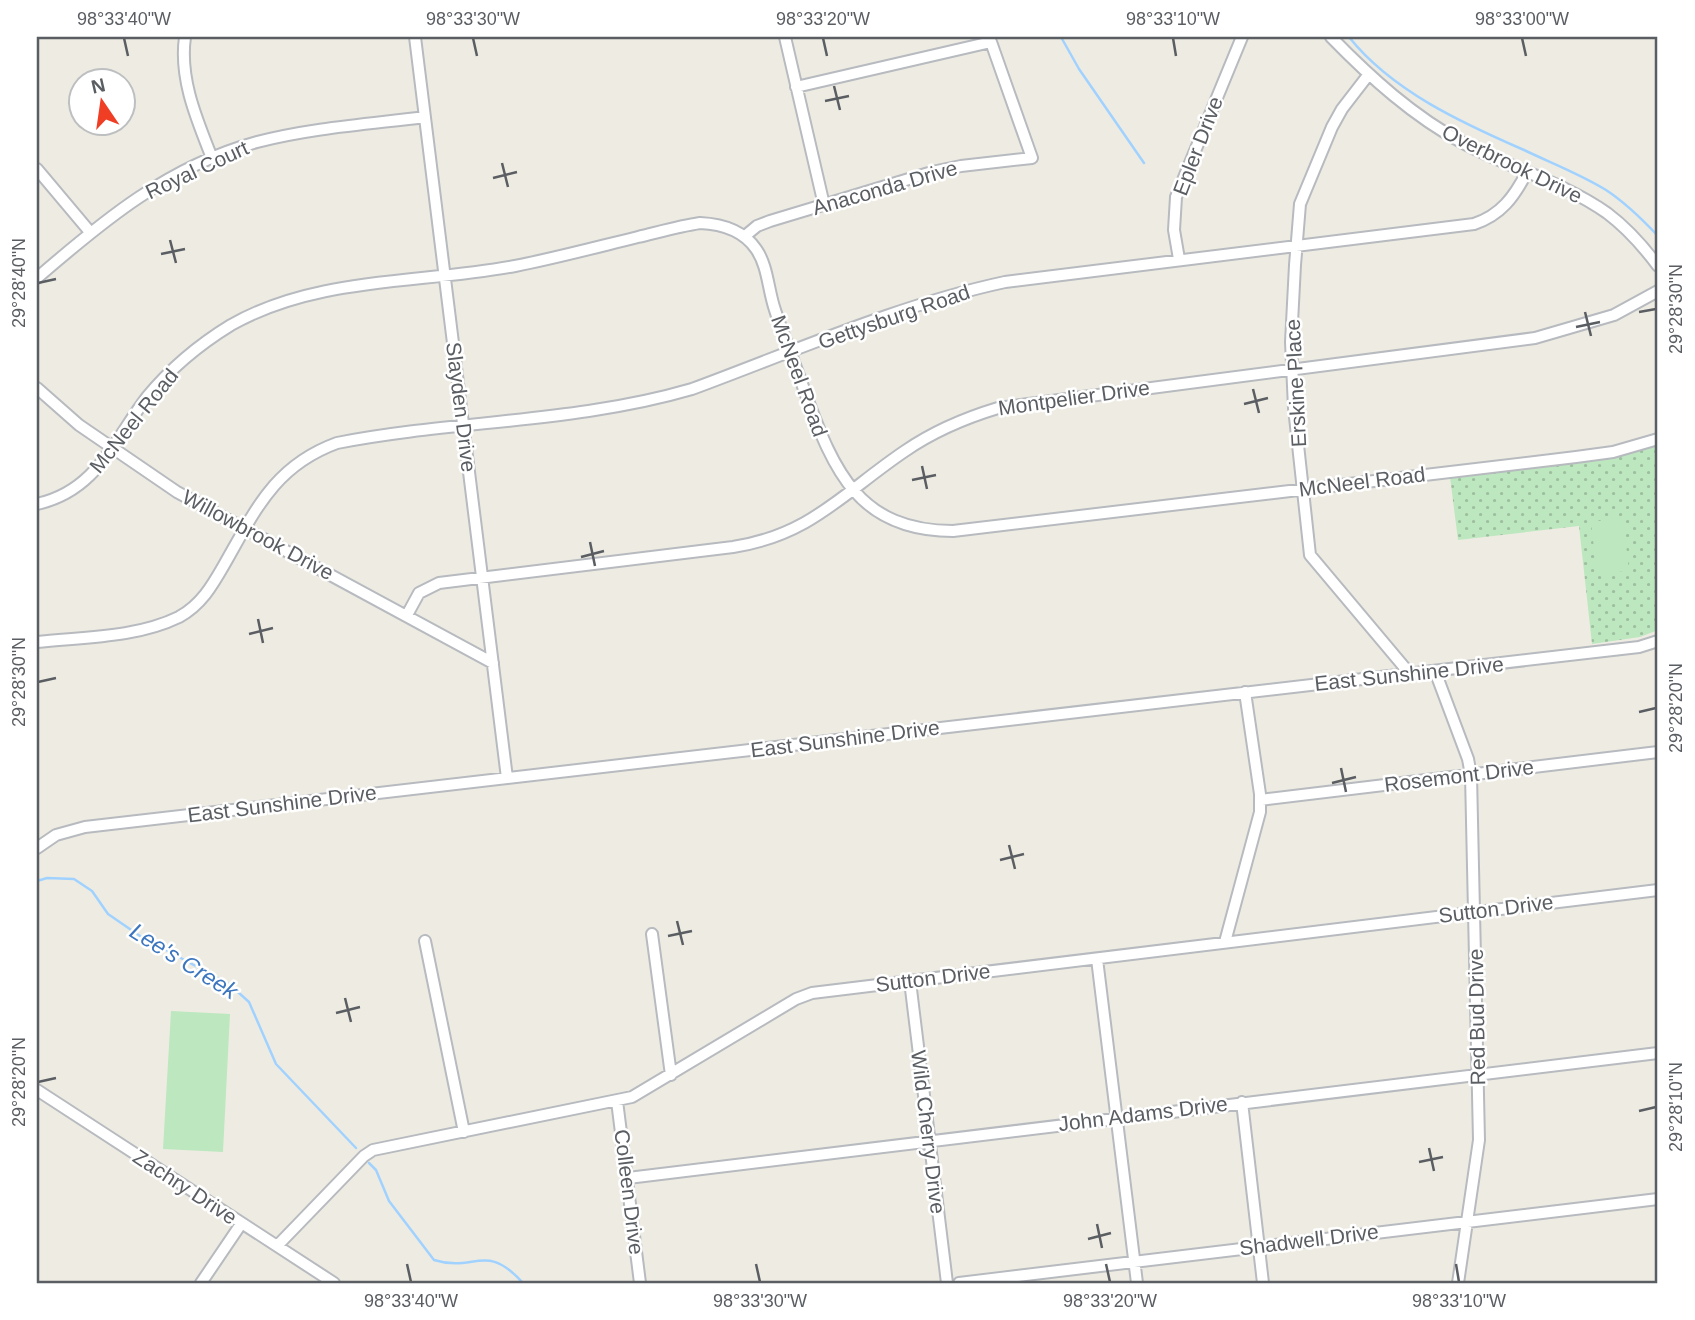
<svg xmlns="http://www.w3.org/2000/svg" width="1695" height="1320" viewBox="0 0 1695 1320" font-family="Arial,sans-serif">
<style>
.grass{fill:url(#grass-dots)}
.pitch{fill:#bde7bf}
.lines{fill:none;stroke-linecap:round;stroke-linejoin:round}
.stream{stroke:#a1d2ff;stroke-width:2.5}
.minor-casing{stroke:#b7babf;stroke-width:14}
.minor{stroke:#fff;stroke-width:10}
.ticks{fill:none;stroke:#5a5e63;stroke-width:2.5}
.labels{text-anchor:middle;stroke-width:5;stroke-linejoin:round;paint-order:stroke}
.street-label{font-size:21px;fill:#5a5e63;stroke:#fff}
.water-label{font-size:23px;font-style:italic;fill:#3c76bf;stroke:#fff}
.neatline{fill:none;stroke:#5a5e63;stroke-width:2.5}
.ticks-label{font-size:18px;text-anchor:middle;fill:#5a5e63}
</style>
<defs>
<pattern id="grass-dots" width="8" height="8" patternUnits="userSpaceOnUse" patternTransform="scale(1.75)"><rect width="8" height="8" fill="#bde7bf"/><path d="M2 2h.1M6 6h.1" fill="none" stroke="#9dbe9f" stroke-width="1.8" stroke-linecap="round"/></pattern>
</defs>
<rect width="100%" height="100%" fill="#eeece2"/>
<path class="grass" d="M1658 444V630L1640 637 1592 644 1579 526 1458 540 1450 477 1599 459Z"/>
<path class="pitch" d="M1623 518 1629 571 1597 574 1591 522Z
M171 1011 230 1014 223 1152 163 1149Z"/>
<g class="lines">
<path class="stream" d="M1061 37 1079 69 1144 163
M1349 37C1392 91 1462 123 1524 150 1551 163 1580 174 1606 190 1626 203 1642 219 1658 236
M37 881 47 878 74 879 92 891 108 914 140 936 229 984 249 1002 276 1064 356 1148
M369 1163 376 1170 389 1201 434 1260C476 1273 485 1241 523 1283"/>
<defs>
<path id="minor" d="M185 37C179 79 197 120 212 158
M415 37 507 778
M785 37 824 205
M1331 37C1371 78 1413 116 1463 143 1510 168 1563 182 1607 213 1627 228 1643 246 1658 266
M1369 74 1342 109 1332 127 1300 204 1295 265 1291 342 1294 408 1310 555 1410 674
M37 169 90 232
M745 236 757 226 770 221 932 172 961 166 1032 158 991 42 796 87
M1179 259 1174 230 1176 197 1242 37
M37 278C104 220 169 166 257 142 311 128 369 124 425 117
M37 388 79 425 177 492 493 663
M37 504C96 491 113 442 147 397 170 369 200 344 231 325 317 276 420 284 515 266 556 258 597 247 638 237 659 232 680 226 700 223 722 224 743 230 756 249 768 266 768 290 775 310 784 338 796 366 806 395 834 471 859 531 953 531L1576 457 1613 452 1658 439
M407 615 419 593 439 583 733 547C811 535 844 492 905 451 934 431 965 418 998 408L1535 338 1614 315 1658 291
M37 642C83 637 136 638 179 617 201 605 212 586 224 565 255 511 274 466 337 443 455 420 576 423 692 389 795 351 898 305 1005 282L1474 224C1501 215 1514 197 1527 172
M1435 671 1468 759 1471 775 1479 1140 1458 1283
M1260 800 1658 752
M37 848 56 835 85 827 1639 647 1658 641
M652 934 671 1075
M425 941 464 1132
M1225 942 1260 812V794L1245 692
M1097 959 1137 1283
M910 981 947 1283
M37 1090 334 1283
M617 1101 640 1283
M1242 1102 1263 1283
M628 1178 1658 1053
M277 1246 364 1156 373 1150 632 1097 796 999 812 993 1658 890
M201 1283 241 1224
M959 1283 1658 1199"/>
</defs>
<use href="#minor" class="minor-casing"/>
<use href="#minor" class="minor"/>
</g>
<path class="ticks" d="M124 38 128 56M473 38 477 56M823 38 827 56M1173 38 1176 56M1522 38 1526 56M834 86 840 110M825 101 849 96M502 163 508 187M493 178 517 172M170 240 176 263M161 254 185 249M38 283 56 279M1585 312 1591 336M1639 312 1656 309M1576 327 1600 322M1253 389 1259 413M1244 404 1268 398M922 466 927 489M912 480 936 475M590 542 595 566M581 557 604 551M258 619 263 643M249 634 273 628M38 682 56 678M1639 712 1656 708M1341 768 1346 792M1332 783 1356 777M1009 845 1015 869M1000 860 1024 854M677 921 683 945M668 936 692 931M345 998 351 1022M336 1013 360 1007M38 1082 56 1078M1639 1111 1656 1107M1429 1148 1434 1171M1419 1162 1443 1157M1097 1224 1102 1248M1088 1239 1111 1233M407 1264 411 1282M756 1264 760 1282M1106 1264 1110 1282M1456 1264 1459 1282"/>
<g class="labels">
<g class="street-label">
<text transform="translate(1198 146) rotate(-69)" y="7">Epler Drive</text>
<text transform="translate(1512 164) rotate(26)" y="7">Overbrook Drive</text>
<text transform="translate(197 170) rotate(-25)" y="7">Royal Court</text>
<text transform="translate(885 188) rotate(-16)" y="7">Anaconda Drive</text>
<text transform="translate(894 317) rotate(-19)" y="7">Gettysburg Road</text>
<text transform="translate(799 376) rotate(70)" y="7">McNeel Road</text>
<text transform="translate(1296 383) rotate(-93)" y="7">Erskine Place</text>
<text transform="translate(1074 398) rotate(-8)" y="7">Montpelier Drive</text>
<text transform="translate(461 407) rotate(83)" y="7">Slayden Drive</text>
<text transform="translate(134 421) rotate(-51)" y="7">McNeel Road</text>
<text transform="translate(1362 482) rotate(-7)" y="7">McNeel Road</text>
<text transform="translate(258 535) rotate(28)" y="7">Willowbrook Drive</text>
<text transform="translate(1409 674) rotate(-6)" y="7">East Sunshine Drive</text>
<text transform="translate(845 739) rotate(-7)" y="7">East Sunshine Drive</text>
<text transform="translate(1459 776) rotate(-7)" y="7">Rosemont Drive</text>
<text transform="translate(282 804) rotate(-7)" y="7">East Sunshine Drive</text>
<text transform="translate(1496 909) rotate(-7)" y="7">Sutton Drive</text>
<text transform="translate(933 978) rotate(-7)" y="7">Sutton Drive</text>
<text transform="translate(1477 1017) rotate(-91)" y="7">Red Bud Drive</text>
<text transform="translate(1143 1114) rotate(-7)" y="7">John Adams Drive</text>
<text transform="translate(928 1132) rotate(83)" y="7">Wild Cherry Drive</text>
<text transform="translate(185 1187) rotate(33)" y="7">Zachry Drive</text>
<text transform="translate(629 1192) rotate(83)" y="7">Colleen Drive</text>
<text transform="translate(1309 1240) rotate(-7)" y="7">Shadwell Drive</text>
</g>
<g class="water-label">
<text transform="translate(184 961) rotate(32)" y="8">Lee's Creek</text>
</g>
</g>
<rect width="1695" height="1320" fill="none" stroke="#ffffff" stroke-width="77"/>
<g transform="translate(102 102) rotate(347)"><circle r="33" fill="#ffffff" stroke="#bdbfc1" stroke-width="2"/>
<path d="M0-5L12 26L0 18L-12 26Z" fill="#f03e25"/>
<text y="-10" font-size="19" font-weight="bold" text-anchor="middle" fill="#5a5e63">N</text>
</g>
<rect x="38" y="38" width="1618" height="1244" class="neatline"/>
<g class="ticks-label">
<text x="124" y="25">98°33'40"W</text>
<text x="473" y="25">98°33'30"W</text>
<text x="823" y="25">98°33'20"W</text>
<text x="1173" y="25">98°33'10"W</text>
<text x="1522" y="25">98°33'00"W</text>
<text transform="translate(19 283) rotate(-90)" y="6">29°28'40"N</text>
<text transform="translate(1676 309) rotate(-90)" y="6">29°28'30"N</text>
<text transform="translate(19 682) rotate(-90)" y="6">29°28'30"N</text>
<text transform="translate(1676 708) rotate(-90)" y="6">29°28'20"N</text>
<text transform="translate(19 1082) rotate(-90)" y="6">29°28'20"N</text>
<text transform="translate(1676 1107) rotate(-90)" y="6">29°28'10"N</text>
<text x="411" y="1307">98°33'40"W</text>
<text x="760" y="1307">98°33'30"W</text>
<text x="1110" y="1307">98°33'20"W</text>
<text x="1459" y="1307">98°33'10"W</text>
</g>
</svg>
